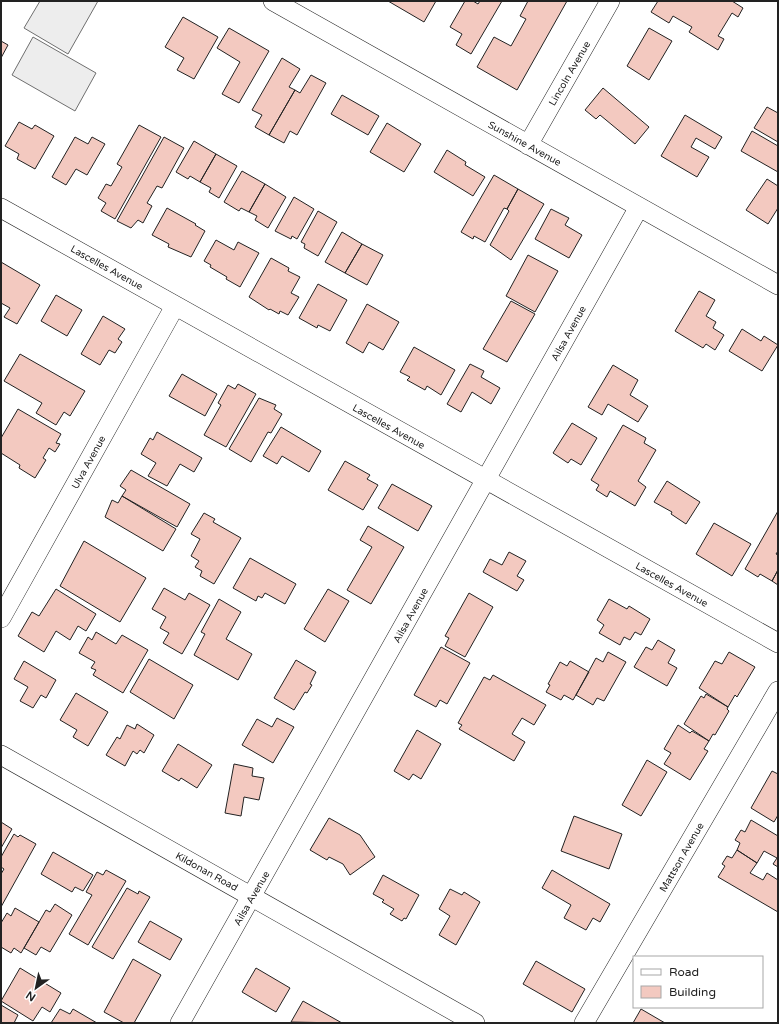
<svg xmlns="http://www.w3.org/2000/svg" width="779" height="1024" viewBox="0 0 779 1024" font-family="'Varela Round',sans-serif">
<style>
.parking{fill:#ededed;stroke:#6f6f6f}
.building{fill:#f3c9c0;stroke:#222}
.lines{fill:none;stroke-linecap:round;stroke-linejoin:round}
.street-casing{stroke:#222;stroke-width:20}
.street{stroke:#fff;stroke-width:19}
.labels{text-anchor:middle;stroke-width:3;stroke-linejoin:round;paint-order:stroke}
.street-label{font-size:10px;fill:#222;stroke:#fff}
</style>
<rect width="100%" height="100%" fill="#fff"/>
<path class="parking" d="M40 1H98L68 54 24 28Z
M33 37 96 73 75 111 12 75Z"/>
<path class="building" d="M388 1H436L424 22Z
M465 1H473L478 4 480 1H502L471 54 456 45 462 34 450 27Z
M528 1H567L517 90 477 67 494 37 511 46 526 19 520 16Z
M658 1H732L743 8 738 17 732 13 718 36 724 39 718 50 689 32 692 27 673 16 669 23 651 12Z
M183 17 218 37 194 79 177 70 184 58 165 47Z
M229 28 269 51 239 103 222 94 240 62 217 48Z
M649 28 672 41 649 80 627 66Z
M1 41 8 45 1 58Z
M282 58 300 69 289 87 295 90 269 135 255 127 262 115 252 110Z
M311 75 326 83 297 135 290 131 284 143 269 135 295 90 300 93Z
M603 88 649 127 635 144 600 115 596 119 585 110Z
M342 95 379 116 368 135 331 114Z
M767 107 778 113V142L754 128Z
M685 115 722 137 715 149 696 138 691 147 709 157 697 177 661 156Z
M19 122 32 129 35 125 54 136 35 169 17 159 19 154 5 146Z
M387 123 421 144 404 172 370 152Z
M139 125 161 137 115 219 101 211 106 203 98 198 106 184 111 186 122 167 117 164Z
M752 131 778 146V172L741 151Z
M75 137 88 144 92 137 105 144 87 175 76 169 66 185 52 177Z
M164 137 184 148 162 188 157 186 147 203 152 206 143 223 138 220 131 228 117 221Z
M194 141 216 154 200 182 190 176 188 179 176 172Z
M447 150 466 162 465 165 485 177 473 196 434 172Z
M216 154 237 166 219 198 209 192 211 188 200 182Z
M242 171 265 184 249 212 241 208 239 211 224 202Z
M494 175 518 189 507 209 504 208 485 242 474 236 473 239 461 232Z
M767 179 778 186V208L768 224 746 210Z
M265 184 286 197 268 228 255 220 257 216 249 212Z
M518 189 544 204 511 260 490 245 509 211 507 209Z
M294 197 314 209 297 239 292 236 291 239 275 231Z
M167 208 196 224 195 225 205 231 191 257 168 247 169 244 152 235Z
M551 209 569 218 565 225 582 235 569 258 535 239Z
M318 211 337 222 318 256 304 248 305 244 301 242Z
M342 232 362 244 345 273 325 262Z
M216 240 234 250 238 242 259 253 240 287 226 279 227 277 210 267 211 265 204 261Z
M362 244 383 255 367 285 345 273Z
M528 255 558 271 535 312 506 296Z
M271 258 289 268 288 271 300 277 291 293 299 297 288 315 280 311 279 314 270 309 269 310 249 297Z
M1 262 40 285 17 324 4 317 10 308 1 303Z
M318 284 347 300 330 331 318 325 317 328 299 318Z
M699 291 715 300 706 316 716 322 713 328 724 335 715 350 706 344 703 348 675 331Z
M56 295 82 310 67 336 41 321Z
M511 301 535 314 507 362 483 349Z
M367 304 399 322 383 350 369 342 363 353 346 343Z
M103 316 125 329 118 339 122 342 115 353 109 350 100 365 81 354Z
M742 329 761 341 764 336 778 345 762 371 729 351Z
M414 347 455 370 441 395 427 386 425 390 407 380 410 377 400 372Z
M20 354 85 391 70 416 64 412 56 425 36 413 42 403 4 381Z
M470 364 484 371 481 377 500 388 491 404 472 392 461 412 447 404Z
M613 365 638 380 630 395 648 406 638 422 608 404 602 415 588 407Z
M182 374 217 394 205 416 169 396Z
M238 384 256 394 226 447 204 435 221 405 218 403 228 385 235 389Z
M259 398 276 405 274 409 282 414 271 433 268 432 251 462 229 449Z
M18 409 61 434 56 443 60 444 55 452 49 448 43 458 46 460 35 478 19 468 20 465 1 453V438Z
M572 423 597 438 581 465 571 459 568 463 553 453Z
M623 425 646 438 644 443 656 450 638 481 646 487 635 506 610 491 607 497 596 490 599 485 591 480Z
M281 427 321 451 309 472 282 456 277 464 263 456Z
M157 432 202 458 194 472 180 464 167 486 148 476 156 463 141 454 150 438 153 440Z
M345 461 370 475 367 479 378 485 363 510 328 490Z
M131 470 190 504 177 527 122 496 126 490 120 486Z
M667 481 700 502 686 524 671 514 672 512 654 502Z
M392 484 432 506 418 531 378 508Z
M122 496 176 529 163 551 105 517 112 500 118 503Z
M778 511V551L776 554 778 555V570L772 581 760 574 758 577 745 569Z
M204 513 215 519 213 522 241 538 214 584 200 576 202 571 195 567 199 561 191 556 200 539 191 534Z
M714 523 751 544 732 576 696 554Z
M368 526 404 547 371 604 347 590 372 547 360 540Z
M84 541 146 578 120 622 60 586Z
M509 552 526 561 517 576 524 580 517 591 483 572 490 559 502 565Z
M250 558 296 584 285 604 265 593 262 598 258 596 256 601 233 588Z
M778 570V585L772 581Z
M164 588 185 600 189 593 210 605 182 654 163 643 169 633 160 628 166 617 152 609Z
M56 589 96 614 86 631 78 626 70 640 56 631 44 652 18 636 32 612 39 616Z
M328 589 349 601 325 642 304 629Z
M469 593 493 607 465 657 445 646 449 638 445 636Z
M219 599 241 612 226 639 252 654 238 680 194 655 205 634 201 632Z
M609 599 627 609 629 606 650 619 641 635 635 632 630 640 624 637 620 645 599 633 604 625 597 620Z
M96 632 116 644 122 635 148 650 123 693 93 675 96 670 91 668 95 662 79 653 88 637 92 640Z
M658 640 675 650 668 663 677 668 667 686 634 667 646 647 652 650Z
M441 647 470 663 447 704 440 700 436 707 414 695Z
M608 652 626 662 604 701 597 698 593 705 576 695 596 658 603 662Z
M729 652 755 667 737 697 735 695 728 707 699 688 715 661 722 664Z
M149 659 193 685 174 719 130 692Z
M296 660 316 672 310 684 312 685 307 693 305 692 294 710 274 698Z
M24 661 56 680 46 698 41 695 33 708 20 701 28 687 14 679Z
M570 661 589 672 573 700 564 695 561 700 546 692 550 685 548 684 560 662 567 666Z
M493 675 546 705 534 725 522 718 512 734 525 742 514 761 459 729 462 725 458 723 484 677 490 680Z
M76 693 108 712 88 746 73 737 77 730 60 720Z
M706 694 728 707 727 709 729 711 715 735 713 734 709 741 684 724 701 696 704 698Z
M277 718 294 727 273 763 242 745 257 719 272 727Z
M137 724 154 735 144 753 140 750 137 754 133 751 125 766 106 755 117 737 120 739 127 725 135 729Z
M678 725 690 733 692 731 709 741 704 749 708 751 690 780 664 764 671 753 664 749Z
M417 730 441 744 421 779 413 774 409 780 394 771Z
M178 744 212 765 197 788 181 778 179 781 162 771Z
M647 760 667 772 641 816 622 805Z
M234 764 253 768 252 776 264 778 259 800 244 797 241 816 225 813Z
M772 771 778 774V815L774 822 751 808Z
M574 816 622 834 609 869 561 851Z
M329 818 360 835 375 857 350 875 343 864 329 857 327 860 310 850Z
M751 820 778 836V867L773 864 777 858 764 851 757 863 737 850 740 843 735 840 741 830 745 832Z
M1 822 12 829 1 848Z
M14 834 18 837 20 835 36 844 1 907V874L4 869 1 867V857Z
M737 850 757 863 750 873 763 880 767 873 778 880V912L718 877 725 866 722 864 727 856 732 858Z
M53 852 93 875 83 891 75 887 72 892 41 874Z
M106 870 126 881 88 945 69 934 92 895 86 892 97 872 103 875Z
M552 870 610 904 600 922 593 918 586 930 564 918 571 905 542 888Z
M383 875 419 895 406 919 404 918 402 921 390 914 394 909 382 902 384 900 373 894Z
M127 888 138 894 139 891 150 897 113 959 92 947Z
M450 889 462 895 464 892 480 902 456 945 439 935 450 916 439 909Z
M55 904 72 915 50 952 41 947 36 955 24 948 46 910 50 912Z
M15 908 39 922 21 953 14 948 11 953 1 947V923L7 913 11 916Z
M150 921 182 939 170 960 138 942Z
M133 959 161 975 134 1023H124L104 1012Z
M536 961 585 989 572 1012 523 984Z
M20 968 61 993 50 1012 42 1007 33 1021 1 1001Z
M256 968 290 988 276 1012 242 992Z
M303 1001 342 1023 291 1022Z
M1 1005 18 1015 14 1023H1Z
M60 1009 70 1014 73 1009 97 1023H51Z
M641 1009 665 1023H633Z"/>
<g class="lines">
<defs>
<path id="street" d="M273 1 778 285
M528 145 610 1
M1 208 778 643
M1 618 175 306
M1 755 475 1023
M180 1023 639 207
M584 1023 778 691"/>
</defs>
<use href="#street" class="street-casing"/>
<use href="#street" class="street"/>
</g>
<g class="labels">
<g class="street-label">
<text transform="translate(569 73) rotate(-60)" y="4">Lincoln Avenue</text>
<text transform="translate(525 143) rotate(29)" y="4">Sunshine Avenue</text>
<text transform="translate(107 267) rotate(29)" y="4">Lascelles Avenue</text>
<text transform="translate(568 333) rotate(-61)" y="4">Ailsa Avenue</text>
<text transform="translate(389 426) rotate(29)" y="4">Lascelles Avenue</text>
<text transform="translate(88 462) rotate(-61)" y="4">Ulva Avenue</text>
<text transform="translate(672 584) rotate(29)" y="4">Lascelles Avenue</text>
<text transform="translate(410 615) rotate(-61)" y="4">Ailsa Avenue</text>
<text transform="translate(681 857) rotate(-60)" y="4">Mattson Avenue</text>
<text transform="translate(207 871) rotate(29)" y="4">Kildonan Road</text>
<text transform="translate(251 898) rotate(-60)" y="4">Ailsa Avenue</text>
</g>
</g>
<rect width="779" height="1024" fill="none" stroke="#222222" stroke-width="4"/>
<rect x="633" y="956" width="130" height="52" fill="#ffffff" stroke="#a7a7a7"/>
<rect x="641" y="969" width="20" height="6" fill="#ffffff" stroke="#a7a7a7"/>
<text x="669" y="976" font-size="12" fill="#222222">Road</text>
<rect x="641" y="986" width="20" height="12" fill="#f3c9c0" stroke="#a7a7a7"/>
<text x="669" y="996" font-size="12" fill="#222222">Building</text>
<g transform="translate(36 988) rotate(213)" stroke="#ffffff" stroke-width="3" paint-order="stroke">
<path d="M0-3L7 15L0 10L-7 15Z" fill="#222222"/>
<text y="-6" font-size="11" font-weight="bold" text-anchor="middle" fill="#222222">N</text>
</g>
</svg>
